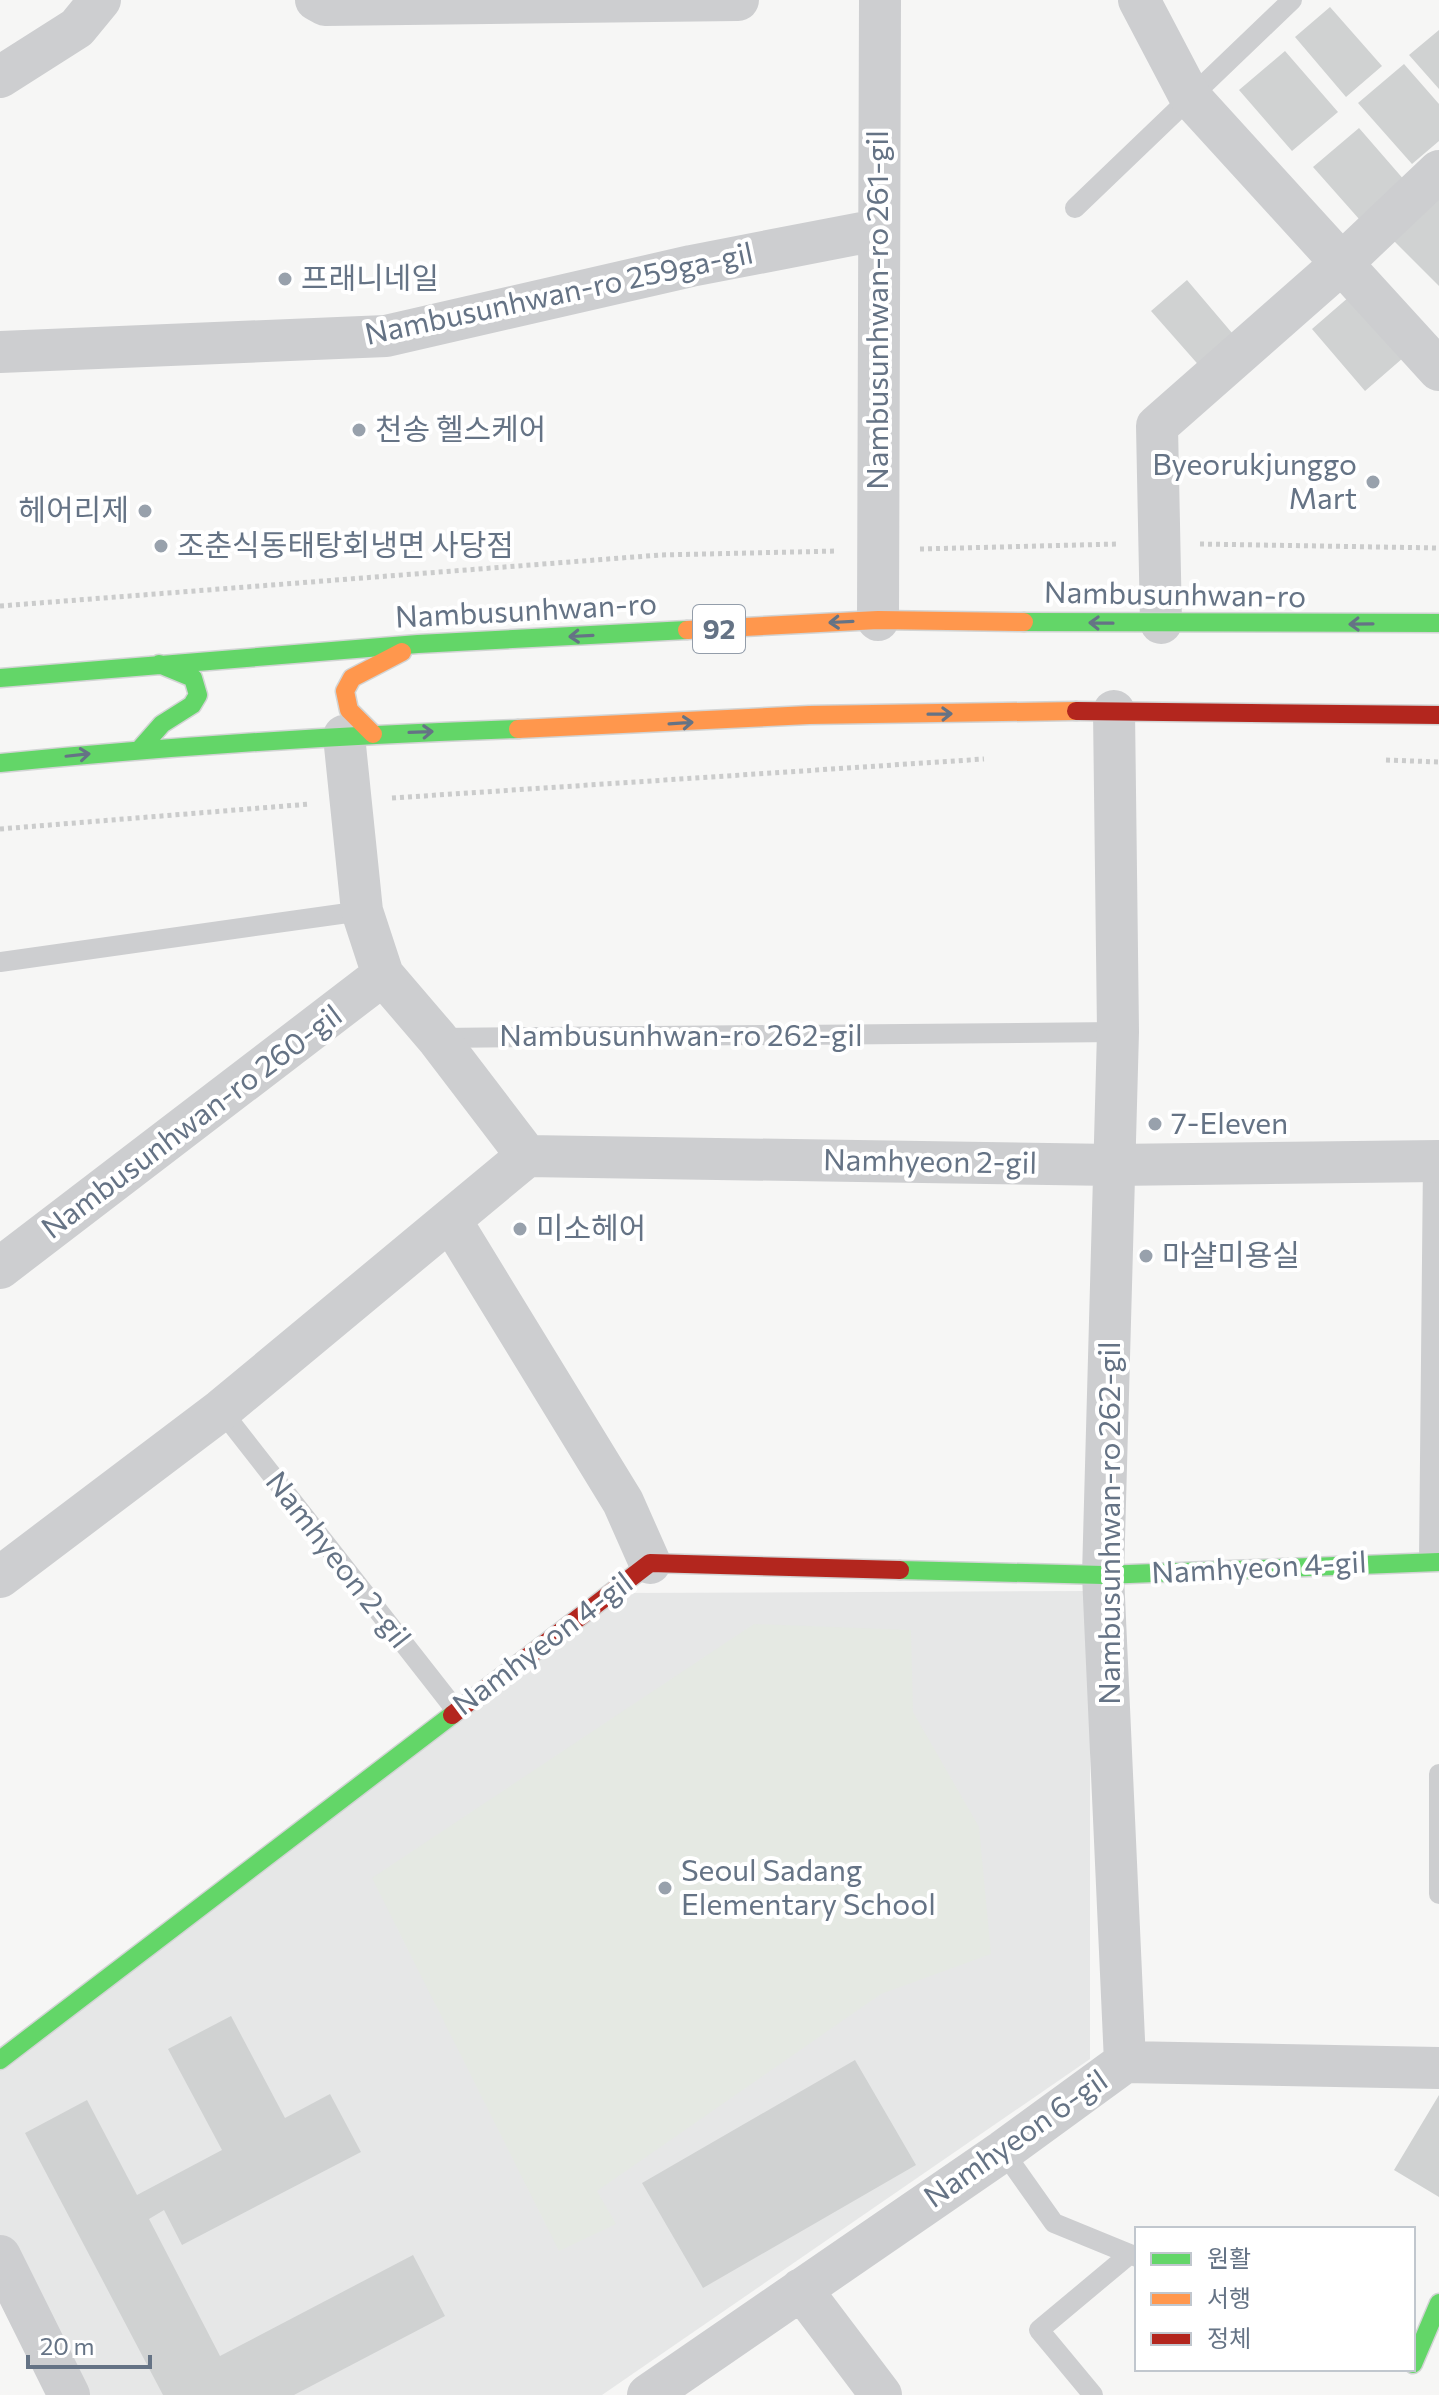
<svg xmlns="http://www.w3.org/2000/svg" width="1439" height="2395" viewBox="0 0 1439 2395" font-family="Commissioner,'Noto Sans KR',sans-serif">
<style>
.built{fill:#e6e7e7}
.green{fill:#e5e9e3}
.building{fill:#d0d2d2}
.lines{fill:none;stroke-linecap:round;stroke-linejoin:round}
.fast-casing{stroke:#d2d4d4;stroke-width:21}
.slow-casing{stroke:#d2d4d4;stroke-width:21}
.jam-casing{stroke:#d2d4d4;stroke-width:21}
.path{stroke:#cbcccc;stroke-width:5;stroke-dasharray:4 4;stroke-linecap:butt}
.lane{stroke:#cdced0;stroke-width:20}
.street{stroke:#cdced0;stroke-width:42}
.fast{stroke:#63d668;stroke-width:18}
.slow{stroke:#ff974d;stroke-width:18}
.jam{stroke:#b3261e;stroke-width:18}
.oneway{stroke:#657385}
.poi-dot{fill:#98a1ac;stroke:#fff;stroke-width:3}
.labels{text-anchor:middle;stroke-width:8;stroke-linejoin:round;paint-order:stroke}
.shield{fill:#fff;stroke:#939daa;stroke-width:2}
.shield-label{font-size:28px;font-weight:bold;fill:#657385}
.poi-label{font-size:30px;fill:#657385;stroke:#fff;text-anchor:start}
.street-label{font-size:30px;fill:#657385;stroke:#fff}
</style>
<rect width="100%" height="100%" fill="#f6f6f5"/>
<path class="built" d="M1090 1591V2059L602 2395H69L0 2256V2063L617 1593Z"/>
<path class="green" d="M754 1624 911 1630 913 1712 979 1827 991 1954 881 1994 597 2191 616 2224 559 2251 372 1878Z"/>
<path class="building" d="M1330 7 1382 66 1346 97 1295 37Z
M1439 30V89L1409 55Z
M1285 51 1338 112 1292 151 1239 90Z
M1404 64 1439 104V141L1412 164 1358 103Z
M1359 128 1412 189 1367 228 1313 167Z
M1439 190V286L1391 238Z
M1187 280 1238 340 1203 370 1151 311Z
M1357 290 1411 351 1365 391 1312 329Z
M231 2016 285 2118 330 2094 361 2152 182 2245 164 2210 149 2219 220 2356 413 2255 445 2316 294 2395H163L25 2133 87 2100 137 2195 222 2150 168 2049Z
M855 2060 916 2165 703 2288 642 2183Z
M1439 2095V2197L1394 2170Z"/>
<g class="lines">
<defs>
<path id="fast" d="M1024 622 1439 623
M0 678 418 644 687 630
M140 749 162 724 192 705 198 695 193 678 159 664
M0 763C172 746 345 735 518 729
M900 1570 1103 1575 1439 1562
M0 2060 452 1715
M1413 2364 1439 2303"/>
<path id="slow" d="M687 630 878 620 1024 622
M518 729 809 715 1076 711
M373 734 349 710 345 691 352 678 402 652"/>
<path id="jam" d="M1076 711 1439 715
M452 1715 650 1563 900 1570"/>
</defs>
<use href="#fast" class="fast-casing"/>
<use href="#slow" class="slow-casing"/>
<use href="#jam" class="jam-casing"/>
<path class="path" d="M1200 544 1439 548
M920 549 1118 544
M0 606 660 555 838 551
M1386 760 1439 762
M392 798 984 759
M0 829 310 804"/>
<path class="lane" d="M1075 208 1292 0
M0 962 362 911
M437 1038 1118 1032
M221 1410 455 1709
M1429 1560 1433 1161
M1439 1774V1894
M1003 2151 1054 2223 1137 2257
M1093 2395 1039 2330 1130 2254"/>
<path class="street" d="M316 0 325 5 738 0
M1139 0 1190 97 1439 370
M0 77 77 28 100 0
M0 352 386 336 691 266 877 230
M878 620 880 0
M1161 623 1157 426 1341 264 1439 171
M1114 711 1118 1032 1103 1575 1125 2062
M383 975 437 1038 527 1156
M451 1221 623 1502 650 1563
M0 1268 383 975 362 911 344 736
M0 1577 221 1410 527 1156 1113 1165 1439 1161
M0 2256 69 2395
M801 2289 881 2395
M648 2395 1003 2151 1125 2062 1439 2068"/>
<use href="#fast" class="fast"/>
<use href="#slow" class="slow"/>
<use href="#jam" class="jam"/>
</g>
<defs><path id="oneway-shaft" d="M-6 0H5M1.5-3L5.5 0L1.5 3" fill="none" stroke-width="1.6" stroke-linecap="round" stroke-linejoin="round" transform="scale(2)"/></defs>
<g class="oneway">
<use href="#oneway-shaft" transform="translate(841 622) rotate(177)"/>
<use href="#oneway-shaft" transform="translate(1101 623) rotate(-179)"/>
<use href="#oneway-shaft" transform="translate(1361 624) rotate(179)"/>
<use href="#oneway-shaft" transform="translate(581 636) rotate(177)"/>
<use href="#oneway-shaft" transform="translate(940 714) rotate(-1)"/>
<use href="#oneway-shaft" transform="translate(681 723) rotate(-4)"/>
<use href="#oneway-shaft" transform="translate(421 732) rotate(-2)"/>
<use href="#oneway-shaft" transform="translate(78 755) rotate(-6)"/>
</g>
<g class="poi-dot">
<circle cx="285" cy="279" r="8"/>
<circle cx="359" cy="430" r="8"/>
<circle cx="1373" cy="482" r="8"/>
<circle cx="145" cy="511" r="8"/>
<circle cx="161" cy="546" r="8"/>
<circle cx="1155" cy="1124" r="8"/>
<circle cx="520" cy="1229" r="8"/>
<circle cx="1146" cy="1256" r="8"/>
<circle cx="665" cy="1888" r="8"/>
</g>
<g class="labels">
<rect class="shield" x="693" y="605" width="52" height="48" rx="6"/>
<g class="shield-label">
<text x="719" y="639">92</text>
</g>
<g class="poi-label">
<text x="301" y="289">프래니네일</text>
<text x="375" y="440">천송 헬스케어</text>
<text x="1357" y="475" text-anchor="end">Byeorukjunggo<tspan x="1357" dy="34">Mart</tspan></text>
<text x="129" y="521" text-anchor="end">헤어리제</text>
<text x="177" y="556">조춘식동태탕회냉면 사당점</text>
<text x="1171" y="1134">7-Eleven</text>
<text x="536" y="1239">미소헤어</text>
<text x="1162" y="1266">마샬미용실</text>
<text x="681" y="1881">Seoul Sadang<tspan x="681" dy="34">Elementary School</tspan></text>
</g>
<g class="street-label">
<text transform="translate(559 294) rotate(-12)" y="10">Nambusunhwan-ro 259ga-gil</text>
<text transform="translate(878 310) rotate(-90)" y="10">Nambusunhwan-ro 261-gil</text>
<text transform="translate(1175 595) rotate(1)" y="10">Nambusunhwan-ro</text>
<text transform="translate(526 611) rotate(-3)" y="10">Nambusunhwan-ro</text>
<text x="681" y="1046">Nambusunhwan-ro 262-gil</text>
<text transform="translate(192 1122) rotate(-37)" y="10">Nambusunhwan-ro 260-gil</text>
<text transform="translate(930 1162) rotate(1)" y="10">Namhyeon 2-gil</text>
<text transform="translate(1110 1523) rotate(-90)" y="10">Nambusunhwan-ro 262-gil</text>
<text transform="translate(338 1560) rotate(52)" y="10">Namhyeon 2-gil</text>
<text transform="translate(1259 1568) rotate(-3)" y="10">Namhyeon 4-gil</text>
<text transform="translate(543 1644) rotate(-37)" y="10">Namhyeon 4-gil</text>
<text transform="translate(1016 2139) rotate(-35)" y="10">Namhyeon 6-gil</text>
</g>
</g>
<rect x="1135" y="2227" width="280" height="144" fill="#ffffff" stroke="#c1c7ce" stroke-width="2"/>
<rect x="1151" y="2253" width="40" height="12" fill="#63d668" stroke="#c1c7ce" stroke-width="2"/>
<text x="1207" y="2267" font-size="24" fill="#657385">원활</text>
<rect x="1151" y="2293" width="40" height="12" fill="#ff974d" stroke="#c1c7ce" stroke-width="2"/>
<text x="1207" y="2307" font-size="24" fill="#657385">서행</text>
<rect x="1151" y="2333" width="40" height="12" fill="#b3261e" stroke="#c1c7ce" stroke-width="2"/>
<text x="1207" y="2347" font-size="24" fill="#657385">정체</text>
<path d="M28 2355v12h122v-12" fill="none" stroke="#657385" stroke-width="4"/>
<text x="40" y="2355" font-size="24" fill="#657385" stroke="#ffffff" stroke-width="6" paint-order="stroke">20 m</text>
</svg>
